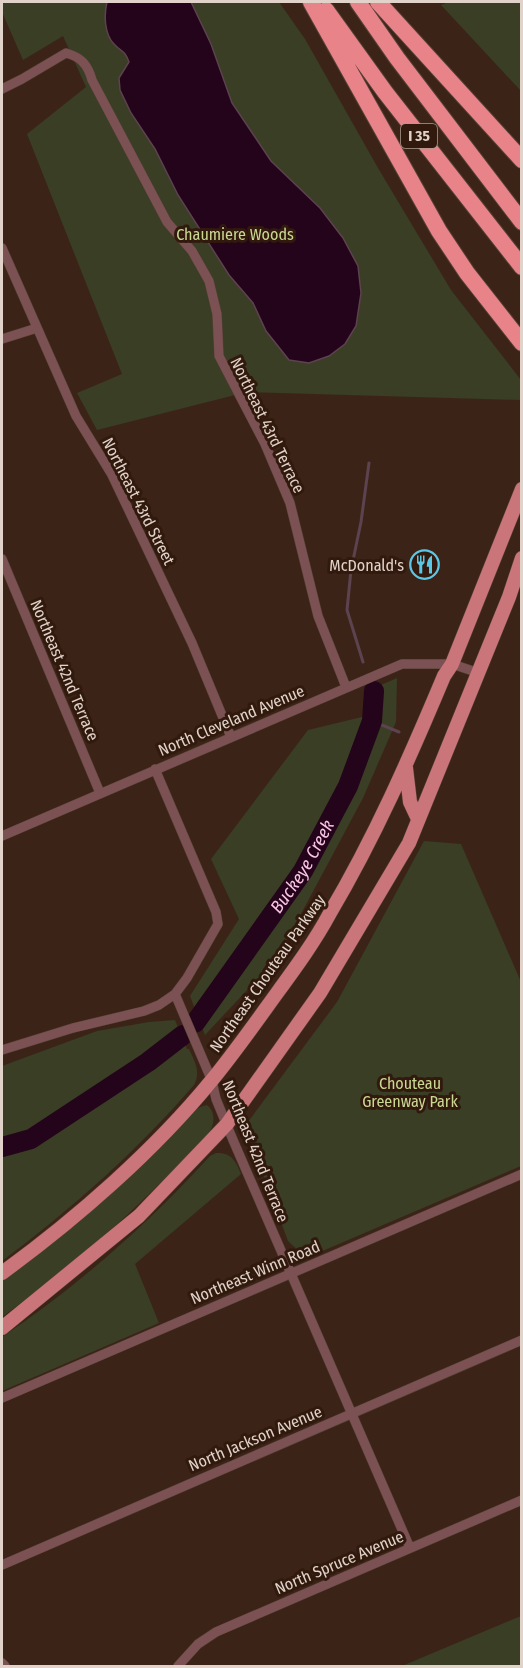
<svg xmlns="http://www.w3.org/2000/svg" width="523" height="1668" viewBox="0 0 523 1668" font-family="'Fira Sans Condensed',sans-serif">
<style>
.green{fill:#393e25}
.water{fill:#24041a;stroke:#5d424f;stroke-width:1.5}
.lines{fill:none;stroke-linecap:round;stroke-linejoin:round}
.stream{stroke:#5d424f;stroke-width:3}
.river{stroke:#24041a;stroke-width:20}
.minor-casing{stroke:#564034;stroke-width:10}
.primary-casing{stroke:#564034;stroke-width:15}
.motorway-casing{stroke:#564034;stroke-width:18}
.minor{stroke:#7b5153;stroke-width:9}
.primary{stroke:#c9757a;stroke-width:14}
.motorway{stroke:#e8838a;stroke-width:16}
.labels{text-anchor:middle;stroke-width:6;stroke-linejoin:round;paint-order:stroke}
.shield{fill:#311a0d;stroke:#ad9c91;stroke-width:1.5}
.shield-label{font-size:15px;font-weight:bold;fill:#e2d3ca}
.park-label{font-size:16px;fill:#cad992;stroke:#311a0d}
.street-label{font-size:16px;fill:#e2d3ca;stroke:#311a0d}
.poi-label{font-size:16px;fill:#e2d3ca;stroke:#311a0d;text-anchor:end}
.water-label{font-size:18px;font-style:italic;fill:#fcc5e5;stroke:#311a0d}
</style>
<rect width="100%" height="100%" fill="#3b2417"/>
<path class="green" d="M2 2H279L305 39 378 168 451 290 521 380V400L247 392 97 430 77 393 122 374 27 134 86 87 63 36 23 60 2 12Z
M449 2H521V91L441 5Z
M397 678 396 722 363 798 278 957 205 1035 190 996 239 919 211 859 308 730 366 716 367 691Z
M424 841 461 844 521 982V1166L306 1258 288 1241 245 1126 337 1002Z
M175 1020 187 1049H189C195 1062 201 1072 194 1085 137 1151 72 1209 2 1261V1066L97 1031 149 1022Z
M207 1105C216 1112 215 1125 208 1134 197 1149 180 1163 166 1177 116 1228 61 1275 2 1317V1281C55 1242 106 1201 152 1153 166 1139 188 1108 207 1105Z
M216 1153C231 1152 236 1161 241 1174L135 1264 159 1323 2 1391V1337C78 1286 148 1224 210 1156Z
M521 1616V1666H402Z"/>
<path class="water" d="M107 2H191L211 44 232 103 271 161 320 208 343 238 358 266 361 293 356 326 345 344 329 356 309 363 289 360 266 331 253 303 229 275 178 195 155 149 131 113 120 90 119 78 129 62C124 49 122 53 114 44 104 34 104 14 107 2Z"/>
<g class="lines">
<path class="stream" d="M363 662 347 610 351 570 361 522 369 463
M372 721 399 732"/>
<g class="river">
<path id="s1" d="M195 1023 303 871 348 786 372 721 374 691"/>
<path d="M2 1147 31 1139 148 1062 183 1035"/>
</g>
<defs>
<path id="minor" d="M2 89 22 79 66 53C81 57 88 65 92 80L167 222 192 251 209 281 217 314 219 356 265 444 290 503 318 616 346 687
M2 248 76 416 112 475 192 643 231 737
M2 339 37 328
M2 559 100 793
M2 836 402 664H452L479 673
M175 994 212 1081 216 1099 233 1140 410 1548
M2 1050 73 1028 144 1011 159 1005 175 994 187 978 218 924 216 912 155 769
M2 1398 522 1174
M2 1565 522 1340
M2 1663 5 1666
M178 1666 198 1644 216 1632 522 1500"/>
<path id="primary" d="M406 768 410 802 418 819
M2 1273C76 1219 154 1151 212 1080 235 1052 256 1022 277 993 296 967 315 941 330 913 375 837 410 757 444 676L452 664 522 489
M2 1328 139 1216 227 1124 320 993 409 843 509 597 522 558"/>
<path id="motorway" d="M311 2 439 231 467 273 522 343
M358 2 397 58 522 222
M378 2 522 160
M326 10 385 92 522 267"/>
</defs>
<use href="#minor" class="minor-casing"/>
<use href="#primary" class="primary-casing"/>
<use href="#motorway" class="motorway-casing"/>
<use href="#minor" class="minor"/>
<use href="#primary" class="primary"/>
<use href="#motorway" class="motorway"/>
</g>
<defs>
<symbol id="restaurant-ring" viewBox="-11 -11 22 22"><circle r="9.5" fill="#311a0d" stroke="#5bc7e7" stroke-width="1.5"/><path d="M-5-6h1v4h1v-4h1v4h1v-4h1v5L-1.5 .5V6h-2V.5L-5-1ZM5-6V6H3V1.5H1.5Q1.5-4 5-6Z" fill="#5bc7e7"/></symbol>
</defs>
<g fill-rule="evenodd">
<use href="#restaurant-ring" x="408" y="548" width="33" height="33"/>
</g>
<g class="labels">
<rect class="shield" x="401" y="124" width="36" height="24" rx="4.5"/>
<g class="shield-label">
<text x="419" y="141">I 35</text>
</g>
<g class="park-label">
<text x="235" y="240">Chaumiere Woods</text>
<text x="410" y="1089">Chouteau<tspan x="410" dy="18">Greenway Park</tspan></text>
</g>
<g class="street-label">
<text transform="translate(268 425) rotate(64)" y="6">Northeast 43rd Terrace</text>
<text transform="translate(139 501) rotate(63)" y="6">Northeast 43rd Street</text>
<text transform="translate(65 670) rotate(67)" y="6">Northeast 42nd Terrace</text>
<text transform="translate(231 720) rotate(-23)" y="6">North Cleveland Avenue</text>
<text transform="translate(267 973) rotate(-55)" y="6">Northeast Chouteau Parkway</text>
<text transform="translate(256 1151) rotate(68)" y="6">Northeast 42nd Terrace</text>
<text transform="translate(255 1272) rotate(-23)" y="6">Northeast Winn Road</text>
<text transform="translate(255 1438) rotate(-23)" y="6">North Jackson Avenue</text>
<text transform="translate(339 1562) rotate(-23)" y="6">North Spruce Avenue</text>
</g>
<g class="poi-label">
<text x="404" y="571">McDonald's</text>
</g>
<g class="water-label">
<text dy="6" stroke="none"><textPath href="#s1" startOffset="190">Buckeye Creek</textPath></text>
</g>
</g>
<rect width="523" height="1668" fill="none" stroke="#e2d3ca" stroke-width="6"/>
</svg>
